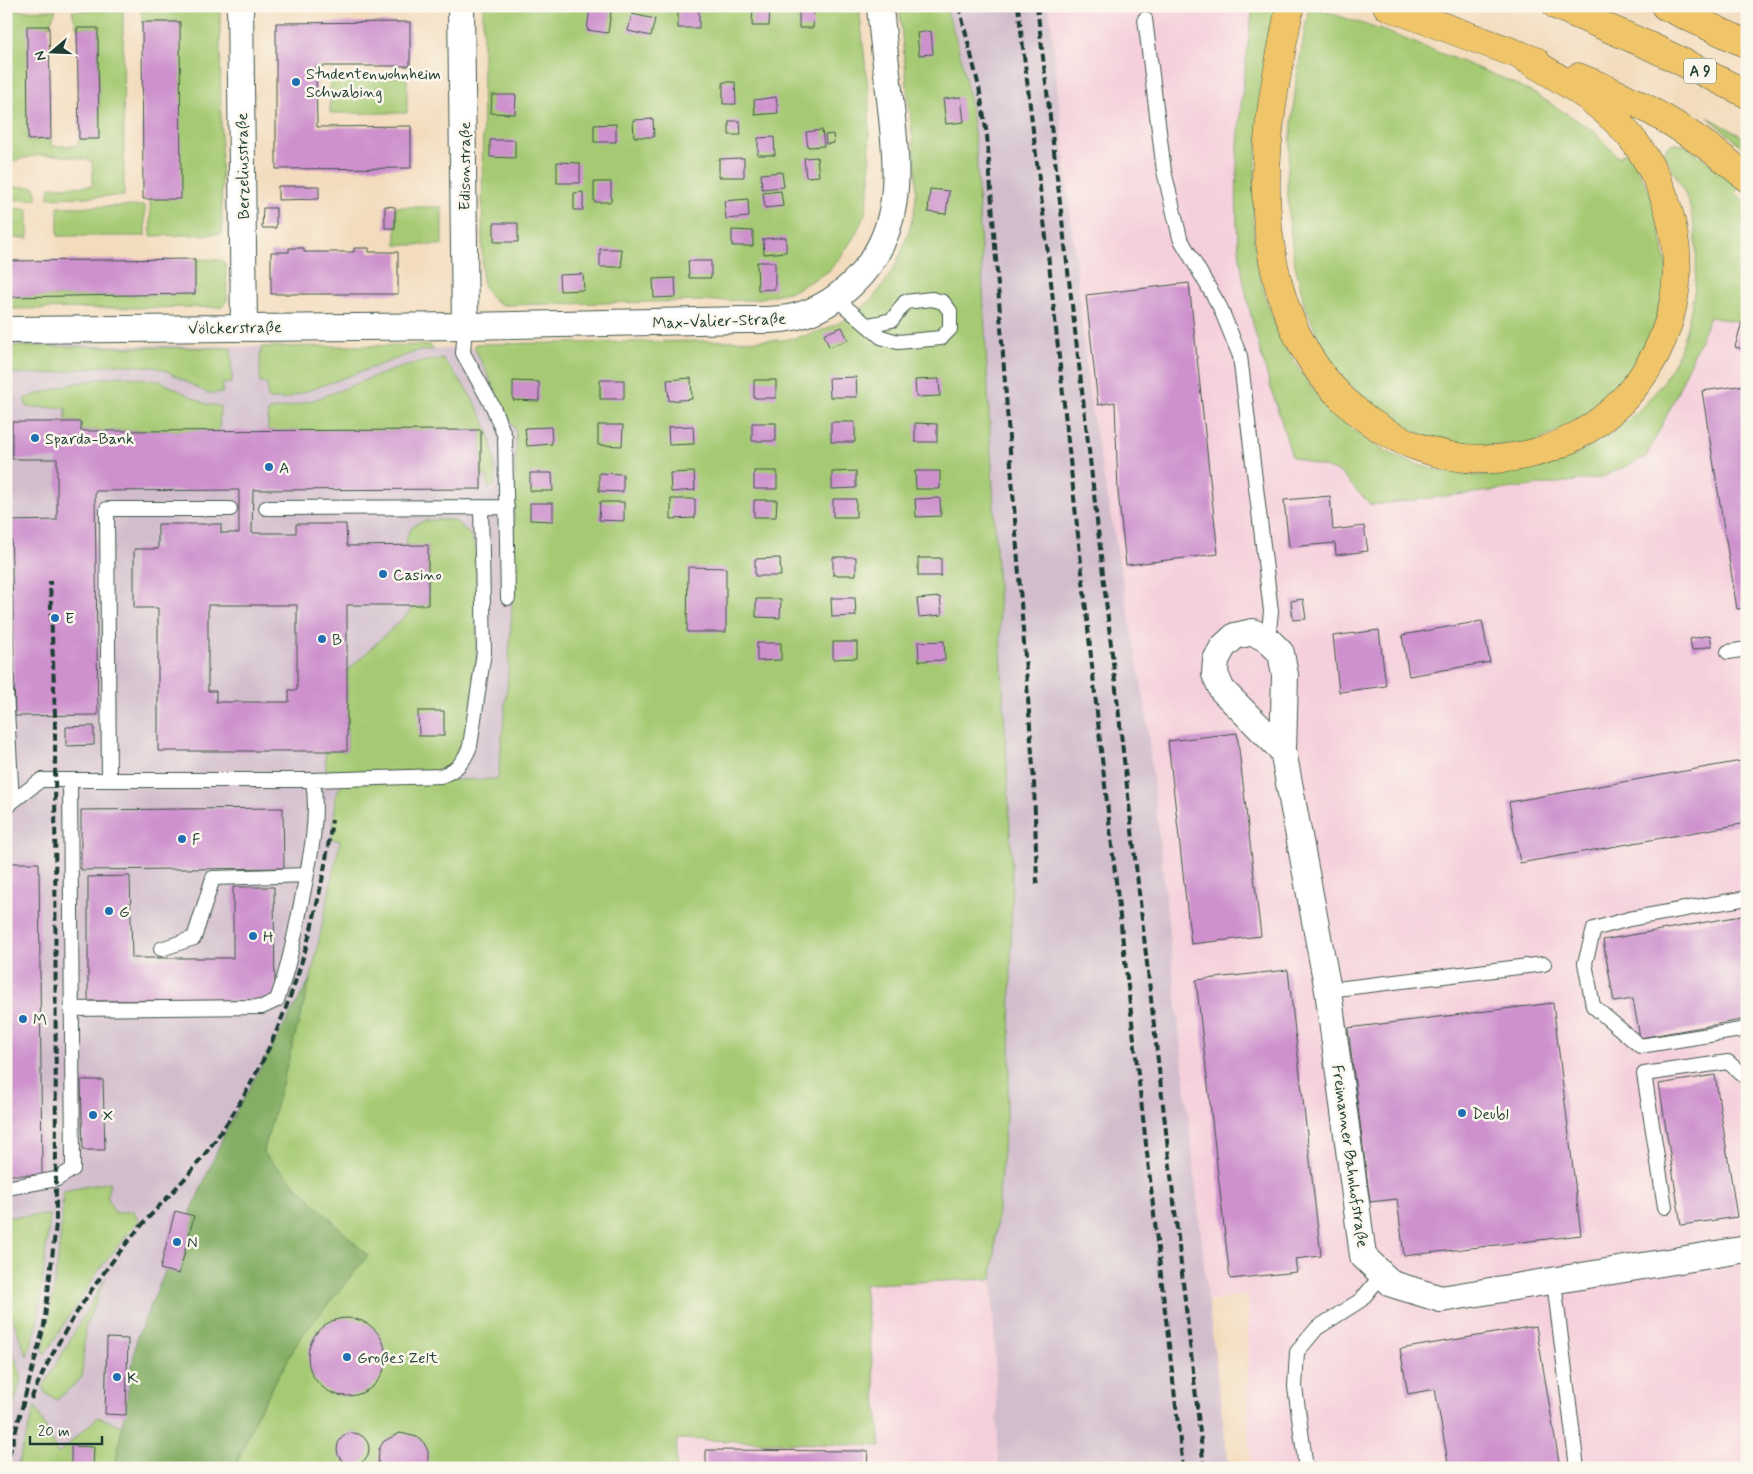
<svg xmlns="http://www.w3.org/2000/svg" width="1753" height="1474" viewBox="0 0 1753 1474" font-family="Mynerve,sans-serif">
<style>
.built{fill:#f5cfdb}
.industrial{fill:#d1bdcc}
.green{fill:#a6ca73;stroke:#628454}
.forest{fill:#84ae65;stroke:#52764c}
.building{fill:#ce91cd;fill-rule:evenodd}
.lines{fill:none;stroke-linecap:round;stroke-linejoin:round}
.lane-casing{stroke:#3f5549;stroke-width:16}
.street-casing{stroke:#3f5549;stroke-width:28}
.highway-casing{stroke:#3f5549;stroke-width:29}
.lane{stroke:#fff;stroke-width:14}
.street{stroke:#fff;stroke-width:26}
.highway{stroke:#f0c469;stroke-width:28}
.rail{stroke:#1f3d34;stroke-width:4;stroke-dasharray:8 4;stroke-linecap:butt}
.poi-dot{fill:#1f6fb2;stroke:#fbf7ec;stroke-width:2}
.labels{text-anchor:middle;stroke-width:5;stroke-linejoin:round;paint-order:stroke}
.shield{fill:#fbf7ec;stroke:#61756b;stroke-width:1}
.shield-label{font-size:15px;font-weight:bold;fill:#1f3d34}
.poi-label{font-size:16px;fill:#1f3d34;stroke:#fbf7ec;text-anchor:start}
.street-label{font-size:16px;fill:#1f3d34;stroke:#fbf7ec}
</style>
<rect width="100%" height="100%" fill="#fbf7ec"/>
<filter id="ink" filterUnits="userSpaceOnUse"><feTurbulence type="fractalNoise" baseFrequency=".02" numOctaves="2"/><feDisplacementMap in="SourceGraphic" scale="10" xChannelSelector="R" yChannelSelector="G"/><feConvolveMatrix kernelMatrix="1 2 1 2 8 2 1 2 1" color-interpolation-filters="sRGB"/></filter>
<filter id="wash" filterUnits="userSpaceOnUse"><feTurbulence type="fractalNoise" baseFrequency=".0096" numOctaves="4" result="noise"/><feDisplacementMap in="SourceGraphic" scale="20" xChannelSelector="R" yChannelSelector="G"/><feGaussianBlur stdDeviation="1.12" result="paint"/><feColorMatrix in="noise" values="0 0 0 0 0 0 0 0 0 0 0 0 0 0 0 0 0 1.4 0 .05"/><feComposite in="paint" operator="in"/></filter>
<g filter="url(#wash)">
<rect width="100%" height="100%" fill="#f3dcbd"/>
<path class="built" d="M1049 6H1253L1243 81 1237 155V226L1245 288 1292 457 1339 472 1356 491H1500L1600 478 1645 458 1670 409 1711 316 1747 323V1468H1251L1248 1422V1294L1208 1301 1145 704 1090 402Z
M992 1279 999 1468H676V1439L881 1446 864 1284Z"/>
<path class="industrial" d="M945 6H1049L1090 402 1145 704 1208 1301 1229 1468H999L992 1279 1010 1067 1012 869 976 150 968 87 956 35Z
M6 343 475 349 516 432 512 606 508 675 498 779 342 784 332 839 340 840 311 977 198 1267 146 1468H6Z"/>
<path class="green" d="M483 6H859L869 99 870 181 865 214 854 237 840 258 829 271 793 291 751 300 503 305C491 301 486 292 482 281Z
M899 6H945C963 53 970 100 976 150L1012 869 1010 1067 992 1279 864 1284 881 1446 677 1439 676 1468H235L255 1418 300 1338 367 1256 263 1153 311 977 340 841 332 839 336 795 342 783 498 779 508 675 512 606 516 432 475 349V344L783 340C844 331 885 301 905 242 911 226 916 208 916 191 917 168 913 145 911 123 907 84 903 45 899 6Z
M1253 6H1276C1268 51 1263 96 1258 142 1254 182 1250 223 1257 263 1271 333 1308 401 1369 441 1463 503 1588 477 1657 390 1674 369 1684 340 1690 314 1698 281 1700 231 1687 199 1681 183 1671 168 1663 152L1672 143 1686 146 1739 183 1736 194 1747 203V323L1710 317 1670 409 1646 457 1600 478 1371 505 1339 472 1292 457C1270 382 1241 304 1237 225 1234 152 1243 79 1253 6Z
M1309 6 1387 32 1505 79 1537 95 1594 131 1618 157 1628 151 1655 202 1668 276 1648 350 1602 408 1532 444 1472 447 1427 438 1376 410 1354 390 1336 368 1319 339 1304 303 1294 260 1289 220 1287 178 1296 81Z
M220 7 222 234 151 236 150 199 180 22H142L141 9Z
M56 10 49 26 28 140 51 139V146H78L79 139 99 138 98 28H77L72 11 123 10 124 196 49 198 50 187 93 186 92 161C58 154 40 151 6 164V11Z
M407 77V113H330V78Z
M1708 117 1747 139V151Z
M6 187H35L37 199 6 200Z
M145 206V236H58V207Z
M396 207H442V245H396Z
M6 209H28V238H6Z
M195 259 221 260 226 264 227 300 222 307 6 309V297L195 294Z
M430 345 433 350 418 351 285 399H268L267 383H260V357L262 347Z
M7 346 231 348 232 383 223 384 222 393H207L165 370 154 367 115 364 46 374 6 373Z
M443 359C476 399 497 431 495 484L488 489V476L481 475V430L268 431V412L271 410C331 402 383 364 443 359Z
M120 376 160 381 206 404 220 406 219 431H81L80 422 66 421V408L27 407 24 399C56 387 86 380 120 376Z
M453 520C467 529 473 536 476 552 477 609 479 665 469 721 467 733 466 747 458 757 453 764 447 767 440 771L326 772 325 751H347V671L415 607 428 604V546L405 545C410 516 429 520 453 520Z
M110 1182 107 1196 115 1213 134 1211 138 1221 99 1270 45 1354 43 1351C53 1297 62 1245 63 1191Z
M50 1215 37 1327 27 1356 6 1302V1236L9 1217Z
M106 1277 85 1328 82 1377 57 1400 45 1393 43 1387Z
M6 1337 22 1376 6 1431Z
M35 1406 58 1454 98 1417 122 1426 115 1468H17Z"/>
<path class="forest" d="M311 977 263 1153 368 1256 300 1338 255 1418 235 1468H115L137 1337 226 1130Z"/>
<g id="blocks">
<path class="building" d="M753 6H770L769 26H752Z
M799 6H814L813 28H799Z
M590 7 611 11 608 33 587 30Z
M678 9H699V28H678Z
M632 14 655 19 651 36 628 31Z
M142 22H180L181 199H143Z
M410 22V66H316L317 127 411 126V168L276 169V23Z
M27 26H49L51 139 28 140Z
M77 28H98L99 139H79Z
M931 31 933 54 919 55 917 33Z
M723 82H735L736 104H723Z
M492 95H516L515 114 491 113Z
M776 97 778 113 755 115 754 100Z
M961 97 964 122 946 124 943 99Z
M653 119 654 137H634L633 120Z
M729 121H740L741 135H729Z
M616 124V142H594V125Z
M822 130 824 146 808 147 806 132Z
M833 134 834 143 826 144 825 135Z
M774 137 775 155H758V138Z
M490 140H515V158L490 157Z
M817 157 819 176 806 177 804 158Z
M744 158V177H719V159Z
M557 162 580 163V183H557Z
M782 172 784 187 762 189 761 174Z
M594 182H611V202H594Z
M278 186H319V199L278 200Z
M930 189 949 191 946 214 928 212Z
M781 191 783 206 765 208 763 193Z
M583 192V210H574V193Z
M748 199 749 217 726 219 724 201Z
M385 206 395 207V228H385Z
M263 208H276V228H262Z
M494 223H518V242H494Z
M732 230 753 231V246H732Z
M786 237V252L764 254 763 239Z
M289 248H304V252H354V248H369V252H398V294H271V252H289Z
M600 249H621L622 267H600Z
M195 259V294L6 297V261Z
M688 261H711V278H689Z
M757 262H775V289L758 290Z
M583 274 584 290 560 291 559 275Z
M675 278 676 297 654 298 653 279Z
M1189 283 1218 554 1126 565 1118 492 1115 402 1098 405 1086 295Z
M1742 322 1747 323V350L1735 347Z
M842 327 848 340 829 347 824 334Z
M856 377 857 397H830L829 378Z
M691 378 692 399 669 401 667 380Z
M939 379 940 396 916 397 915 380Z
M600 380H624V399H600Z
M754 380H776V398H754Z
M513 381 539 382V401L513 400Z
M1745 385 1747 608 1737 609 1702 391Z
M12 422H81V431L481 430V489L253 490 252 533H296V524H346L347 546 428 545V605H347V751H158V608H134V549H158V524H221V533H239V490L95 491 98 715 15 716 11 521 57 520V459H12ZM208 605H297V690H289V702H216V691H208Z
M831 422H855V442H831Z
M752 423H776V441H752Z
M915 423 937 424V442H915Z
M598 425H623L622 446 598 445Z
M693 426 694 444 669 445 668 427Z
M551 427 552 444 527 446 525 428Z
M754 471H777V489H754Z
M856 471V488L832 489V472Z
M915 471H940V489H916Z
M694 472 695 490 671 492 670 473Z
M530 473H552L553 491H530Z
M599 473 623 474V492L599 491Z
M1330 496 1333 530 1364 526 1368 551 1336 555 1335 543 1289 547 1284 500Z
M940 498 941 516 916 517 915 499Z
M671 499H695V518L671 519Z
M833 499H856V517H833Z
M754 500H777L776 517H754Z
M600 502H624V521L599 520Z
M530 503H553V521L530 520Z
M833 557H856V575H833Z
M780 558 781 576H755V559Z
M918 558H941V576H918Z
M688 567 726 568V632H687Z
M940 597 942 615 919 617 917 599Z
M831 598H855L856 616 832 617Z
M756 599H781L780 618 756 617Z
M1303 599 1306 619 1293 620 1291 601Z
M1482 621 1490 662 1409 676 1402 635Z
M1379 630 1386 686 1339 692 1333 636Z
M1710 635 1712 646 1692 650 1690 639Z
M944 641 945 660 919 661 918 642Z
M833 642H857V658L833 659Z
M757 643H781V660L757 661Z
M418 711H444V736H419Z
M94 726V745L66 746V727Z
M1237 733 1261 936 1191 944 1168 741Z
M1747 760V823L1520 863 1509 802Z
M283 808 284 868 81 870V810Z
M6 863H39L42 1175H6Z
M130 876 132 958H233V887H274L275 1000 88 1001V877Z
M1747 915V1019L1640 1038 1633 999 1614 1002 1603 940Z
M1288 970 1321 1256 1295 1259 1297 1272 1230 1279 1196 980Z
M1553 1003 1581 1235 1404 1256 1397 1199 1370 1202 1348 1028Z
M1715 1075 1737 1217 1681 1225 1659 1084Z
M81 1080H103L105 1150H83Z
M175 1211 194 1216 179 1274 160 1269Z
M308 1357a39 39 0 1 1 78 0a39 39 0 1 1-78 0Z
M1536 1326 1560 1468H1449L1435 1389 1408 1394 1400 1349Z
M107 1338 128 1339 126 1415 105 1414Z
M400 1433 417 1437 424 1443 428 1451V1468H378L379 1449 384 1441Z
M337 1449a16 16 0 1 1 32 0a16 16 0 1 1-32 0Z
M71 1446 94 1447 93 1468H67V1465H71Z
M706 1450 868 1451 867 1468H706Z"/>
</g>
</g>
<g filter="url(#ink)">
<use href="#blocks" fill-opacity="0" stroke="#3f5549" stroke-width="1"/>
<g class="lines">
<defs>
<path id="lane" d="M1145 19 1164 171 1180 238 1220 307 1240 356 1271 611 1268 640
M835 298 881 337 898 342 941 338 950 329V311L943 302 932 299 905 302 892 320 868 325
M465 326 463 353 493 407 505 437 508 598
M266 508 507 507
M1728 652 1747 649
M6 692 12 802
M109 780 107 509H230
M313 780 441 776C457 770 464 762 470 746L484 652 481 507
M6 809 12 802 41 780H313C319 820 310 859 302 899 295 933 289 967 277 1000L262 1007 71 1009
M1747 898 1629 919 1594 929 1585 963 1593 1006 1640 1046 1747 1029
M161 949 194 938 213 878 307 875
M1328 990 1544 964
M6 1188 57 1179 73 1169 70 780
M1665 1207 1644 1074 1728 1062 1745 1077
M1554 1282 1577 1468
M1306 1468 1295 1387 1297 1352 1317 1328 1361 1300 1382 1275"/>
<path id="street" d="M240 6 244 326
M461 6 465 326
M6 330 465 326 743 320C758 320 774 321 788 318 812 314 834 301 851 285 904 235 898 174 891 108 887 74 883 40 880 6
M1283 751 1222 690 1215 674 1216 660 1223 647 1235 636 1253 632 1268 640 1281 653 1285 675 1283 751 1328 990 1363 1256 1392 1284 1441 1299 1747 1249"/>
<path id="highway" d="M1290 6C1278 67 1265 129 1266 190 1267 265 1287 344 1342 398 1432 488 1577 479 1647 369 1672 330 1682 281 1674 236 1669 204 1656 172 1637 145 1606 103 1562 80 1518 54
M1387 6 1536 61
M1557 6 1654 48 1747 94
M1665 6 1747 44
M1578 77C1640 101 1697 134 1747 178"/>
</defs>
<use href="#lane" class="lane-casing"/>
<use href="#street" class="street-casing"/>
<use href="#highway" class="highway-casing"/>
<use href="#lane" class="lane"/>
<use href="#street" class="street"/>
<use href="#highway" class="highway"/>
<path class="rail" d="M959 6 979 87 987 135 1034 781 1037 884
M1018 6 1048 254 1101 750 1183 1468
M1037 6 1090 459 1204 1468
M31 1399C55 1342 90 1288 130 1239 151 1213 176 1190 198 1163 278 1062 315 945 332 820
M6 1467 44 1326 56 1224 55 715 50 581"/>
</g>
</g>
<g class="poi-dot">
<circle cx="296" cy="82" r="5"/>
<circle cx="35" cy="438" r="5"/>
<circle cx="269" cy="467" r="5"/>
<circle cx="383" cy="574" r="5"/>
<circle cx="55" cy="618" r="5"/>
<circle cx="322" cy="639" r="5"/>
<circle cx="182" cy="839" r="5"/>
<circle cx="109" cy="911" r="5"/>
<circle cx="253" cy="936" r="5"/>
<circle cx="23" cy="1019" r="5"/>
<circle cx="1462" cy="1113" r="5"/>
<circle cx="93" cy="1115" r="5"/>
<circle cx="177" cy="1242" r="5"/>
<circle cx="347" cy="1357" r="5"/>
<circle cx="117" cy="1377" r="5"/>
</g>
<g class="labels">
<rect class="shield" x="1684" y="58.5" width="32" height="25" rx="4"/>
<g class="shield-label">
<text x="1700" y="76">A 9</text>
</g>
<g class="poi-label">
<text x="306" y="79">Studentenwohnheim<tspan x="306" dy="18">Schwabing</tspan></text>
<text x="45" y="444">Sparda-Bank</text>
<text x="279" y="473">A</text>
<text x="393" y="580">Casino</text>
<text x="65" y="624">E</text>
<text x="332" y="645">B</text>
<text x="192" y="845">F</text>
<text x="119" y="917">G</text>
<text x="263" y="942">H</text>
<text x="33" y="1025">M</text>
<text x="1472" y="1119">Deubl</text>
<text x="103" y="1121">X</text>
<text x="187" y="1248">N</text>
<text x="357" y="1363">Großes Zelt</text>
<text x="127" y="1383">K</text>
</g>
<g class="street-label">
<text transform="translate(242 166) rotate(-91)" y="6">Berzeliusstraße</text>
<text transform="translate(464 166) rotate(-90)" y="6">Edisonstraße</text>
<text transform="translate(719 320) rotate(-2)" y="6">Max-Valier-Straße</text>
<text transform="translate(235 327) rotate(-1)" y="6">Völckerstraße</text>
<text transform="translate(1351 1156) rotate(82)" y="6">Freimanner Bahnhofstraße</text>
</g>
</g>
<rect width="1753" height="1474" fill="none" stroke="#fbf7ec" stroke-width="25"/>
<g transform="translate(52 52) rotate(251)" stroke="#fbf7ec" stroke-width="4" paint-order="stroke">
<path d="M0-4L9 19L0 12L-9 19Z" fill="#1f3d34"/>
<text y="-8" font-size="14" font-weight="bold" text-anchor="middle" fill="#1f3d34">N</text>
</g>
<path d="M30 1436v8h72v-8" fill="none" stroke="#1f3d34" stroke-width="2.5"/>
<text x="38" y="1436" font-size="15" fill="#1f3d34" stroke="#fbf7ec" stroke-width="4" paint-order="stroke">20 m</text>
</svg>
